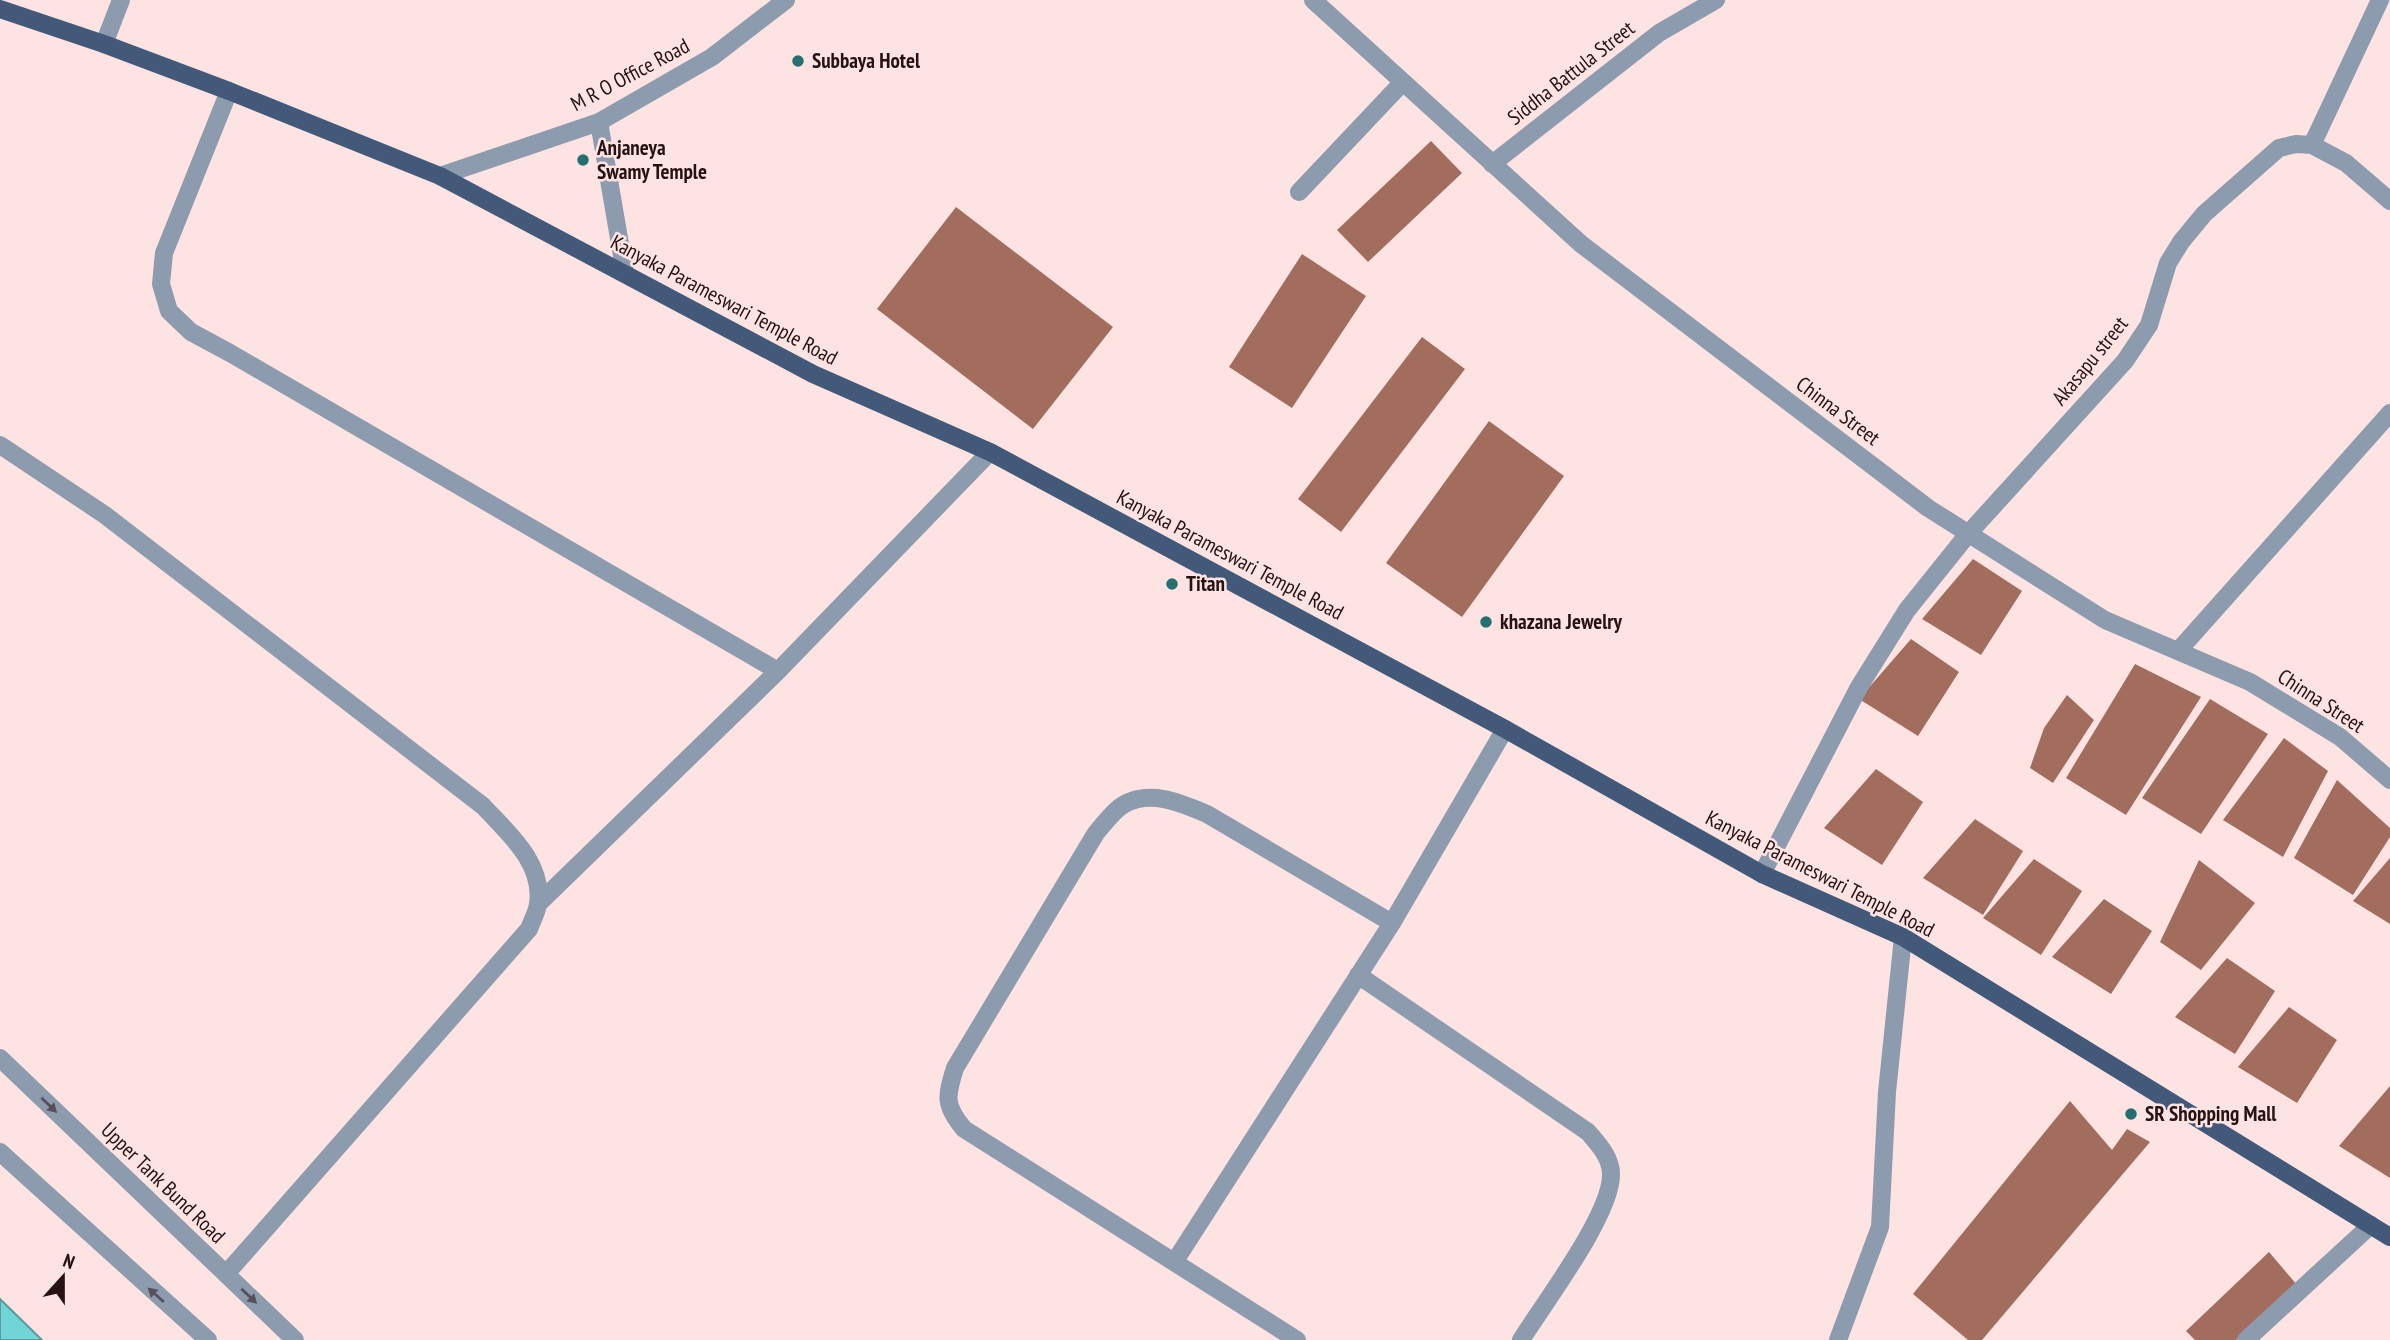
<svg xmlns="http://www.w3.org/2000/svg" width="2390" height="1340" viewBox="0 0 2390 1340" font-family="'PT Sans Narrow',sans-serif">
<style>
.water{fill:#71d5d8;stroke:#5b9a9d;stroke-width:2}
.building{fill:#a26d5d}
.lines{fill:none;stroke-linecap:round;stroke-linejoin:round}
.minor{stroke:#8d9bae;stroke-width:18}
.tertiary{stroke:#8d9bae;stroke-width:18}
.primary{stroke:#42597a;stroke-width:18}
.oneway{fill:#555059}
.poi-dot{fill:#246f71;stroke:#fee3e3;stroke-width:2.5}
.labels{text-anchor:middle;stroke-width:5;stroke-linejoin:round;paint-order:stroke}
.poi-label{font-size:21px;font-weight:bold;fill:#271213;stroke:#fee3e3;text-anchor:start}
.street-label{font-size:21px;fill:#271213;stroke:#fee3e3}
</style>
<rect width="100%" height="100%" fill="#fee3e3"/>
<path class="water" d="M0 1299 42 1340H0Z"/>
<path class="building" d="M1431 141 1462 173 1368 262 1337 230Z
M956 207 1113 327 1033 429 877 309Z
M1302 254 1366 296 1292 408 1229 367Z
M1422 337 1465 369 1341 532 1298 499Z
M1489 421 1564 476 1462 617 1386 563Z
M1973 559 2022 591 1981 655 1922 619Z
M1911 639 1959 672 1918 736 1859 699Z
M2135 664 2201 697 2126 815 2066 778Z
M2067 695 2094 720 2053 783 2030 768 2044 728Z
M2210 699 2268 734 2201 834 2142 798Z
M2284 738 2328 771 2283 857 2223 820Z
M1876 769 1923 802 1882 865 1824 828Z
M2337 780 2390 828V837L2353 895 2294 858Z
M1975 819 2023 851 1983 915 1923 878Z
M2390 858V924L2353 901Z
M2034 859 2082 891 2041 955 1983 918Z
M2199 860 2255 903 2201 970 2160 942Z
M2104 899 2152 931 2111 994 2052 957Z
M2227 958 2275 991 2235 1054 2175 1017Z
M2289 1007 2337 1040 2297 1103 2238 1067Z
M2390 1086V1178L2339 1146Z
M2070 1101 2112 1150 2127 1129 2150 1142 1982 1340H1968L1913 1294Z
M2269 1252 2297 1285 2236 1340H2195L2186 1331Z"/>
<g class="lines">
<path class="minor" d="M1313 0 1581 244 1928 508 2105 620 2250 682 2340 737 2390 780
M104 44 121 0
M229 91 164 253 161 284 169 311 191 332 230 353 778 671
M599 122 625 273
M2312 145 2380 0
M1492 164 1659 33 1716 0
M440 176 599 122 712 57 786 0
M1299 192 1402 83
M0 445 105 515 483 806C508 833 544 863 538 904 537 912 532 921 529 929L226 1274
M2178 651 2390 413
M1762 874 1859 687 1907 610 1968 534 2125 361 2149 325 2168 263 2181 242 2204 214 2279 148 2296 144 2312 145 2346 163 2390 201
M538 904 778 671 990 452
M1358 975 1588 1132C1598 1144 1611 1157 1611 1174 1612 1214 1544 1303 1521 1340
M1175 1261 1392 923 1505 729
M1297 1340 964 1129C944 1105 946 1097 955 1068L1096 833C1104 824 1113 811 1123 805 1150 789 1181 803 1207 814L1392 923
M1838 1340 1880 1227 1887 1092 1903 937
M2246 1340 2371 1225"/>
<path class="tertiary" d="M0 1058 295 1340
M0 1152 208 1340"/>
<path class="primary" d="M0 9 104 44 229 91 440 176 813 374 990 452 1505 729 1762 874 1903 937 2390 1237"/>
</g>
<defs><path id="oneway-solid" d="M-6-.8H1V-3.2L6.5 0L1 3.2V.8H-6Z" transform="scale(1.75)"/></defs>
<g class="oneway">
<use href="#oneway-solid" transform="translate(49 1105) rotate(44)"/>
<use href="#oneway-solid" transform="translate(156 1295) rotate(-138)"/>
<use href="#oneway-solid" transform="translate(249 1296) rotate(44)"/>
</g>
<g class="poi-dot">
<circle cx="798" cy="61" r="7"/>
<circle cx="583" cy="160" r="7"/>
<circle cx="1172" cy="584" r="7"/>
<circle cx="1486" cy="622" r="7"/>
<circle cx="2131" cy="1114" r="7"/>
</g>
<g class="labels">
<g class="poi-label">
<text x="812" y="68">Subbaya Hotel</text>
<text x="597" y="155">Anjaneya<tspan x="597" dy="24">Swamy Temple</tspan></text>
<text x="1186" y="591">Titan</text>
<text x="1500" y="629">khazana Jewelry</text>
<text x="2145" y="1121">SR Shopping Mall</text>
</g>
<g class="street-label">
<text transform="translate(1571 73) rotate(-38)" y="7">Siddha Battula Street</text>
<text transform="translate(630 75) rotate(-28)" y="7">M R O Office Road</text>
<text transform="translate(724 300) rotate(28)" y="7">Kanyaka Parameswari Temple Road</text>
<text transform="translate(2090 361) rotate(-51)" y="7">Akasapu street</text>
<text transform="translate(1838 411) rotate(37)" y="7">Chinna Street</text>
<text transform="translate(1230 555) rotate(28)" y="7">Kanyaka Parameswari Temple Road</text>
<text transform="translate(2321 701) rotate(33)" y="7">Chinna Street</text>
<text transform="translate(1820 874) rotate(27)" y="7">Kanyaka Parameswari Temple Road</text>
<text transform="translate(163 1183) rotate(44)" y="7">Upper Tank Bund Road</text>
</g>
</g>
<g transform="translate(63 1277) rotate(21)" stroke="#fee3e3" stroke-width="5" paint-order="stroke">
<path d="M0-5L12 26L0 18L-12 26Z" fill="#271213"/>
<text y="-10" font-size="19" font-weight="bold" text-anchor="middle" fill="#271213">N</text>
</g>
</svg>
